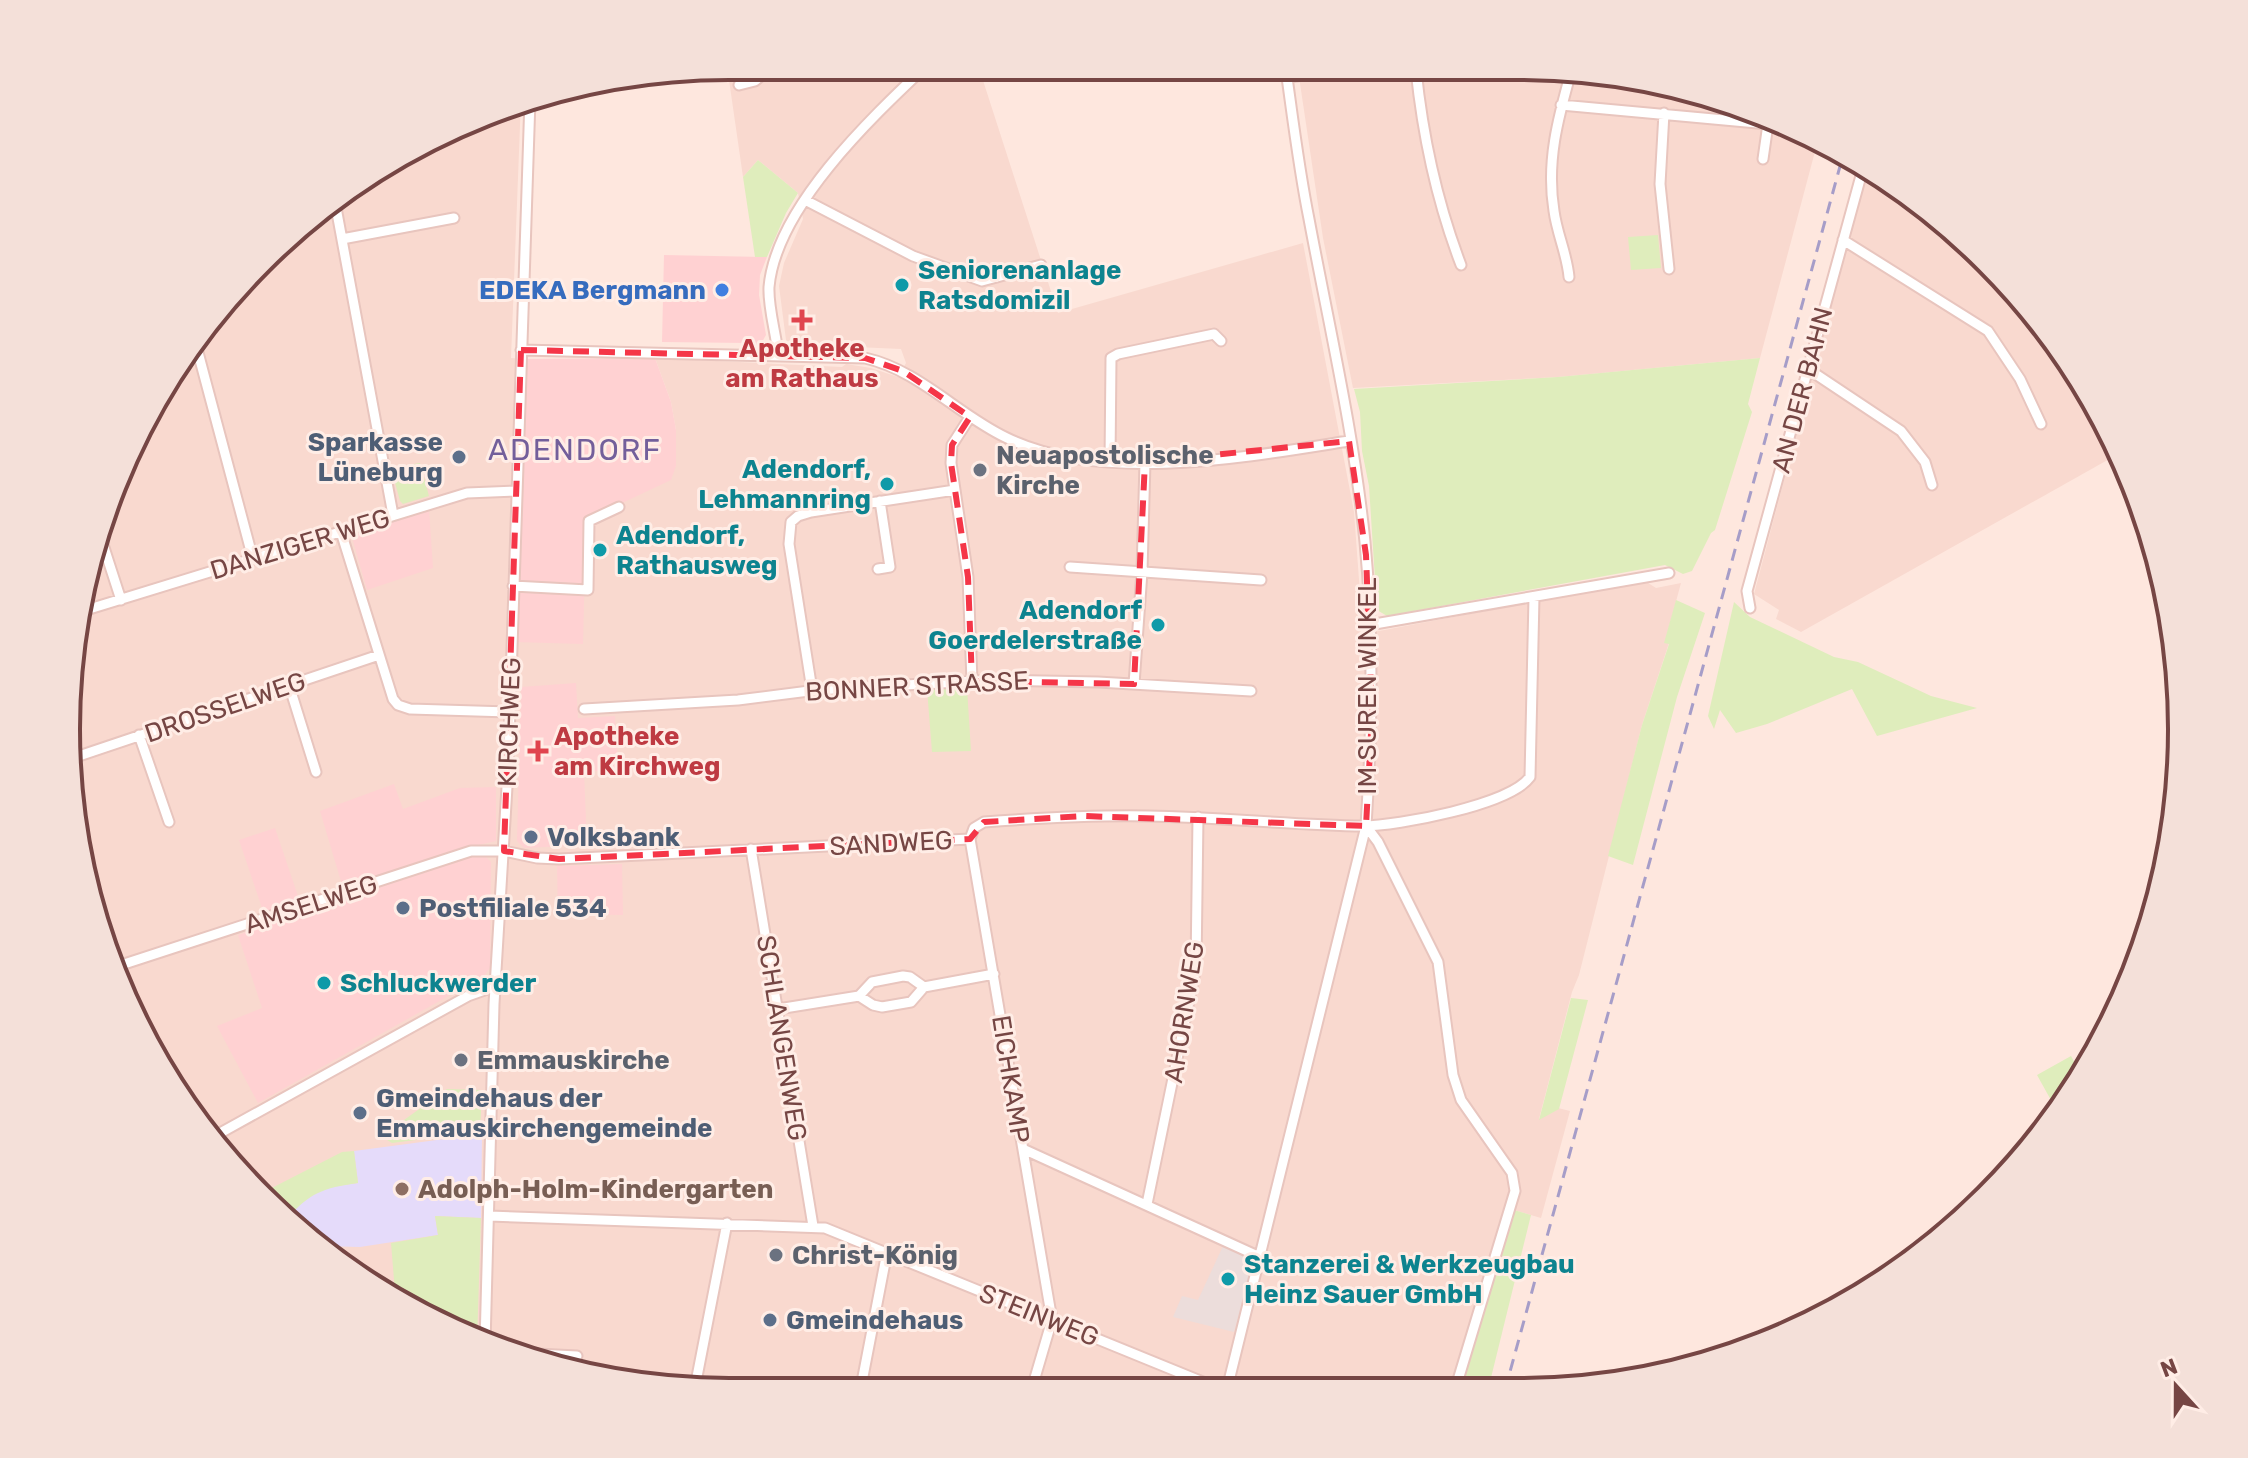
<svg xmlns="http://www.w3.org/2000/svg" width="2248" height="1458" viewBox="0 0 2248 1458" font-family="Rubik,sans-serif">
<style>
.residential{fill:#f9d9cf}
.commercial{fill:#ffd1d2}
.industrial{fill:#ecdddb}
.education{fill:#e5dbfa}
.green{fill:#dfedbc}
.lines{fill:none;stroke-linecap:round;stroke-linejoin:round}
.minor-casing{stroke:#e8c5be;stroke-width:13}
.minor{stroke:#fff;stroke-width:9}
.rail{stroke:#a69dc8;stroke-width:3;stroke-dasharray:12 8;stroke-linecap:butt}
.marked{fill:none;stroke:#f53648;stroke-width:6;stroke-dasharray:16 10;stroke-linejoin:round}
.culture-dot{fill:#0f9aa8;stroke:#ffede6;stroke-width:3}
.shop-dot{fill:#3f7fe0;stroke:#ffede6;stroke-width:3}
.health-dot{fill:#e0444e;stroke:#ffede6;stroke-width:3}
.service-dot{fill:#5c6f8a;stroke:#ffede6;stroke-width:3}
.worship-dot{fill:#6b7280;stroke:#ffede6;stroke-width:3}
.education-dot{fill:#8d6e63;stroke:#ffede6;stroke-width:3}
.labels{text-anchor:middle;stroke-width:6;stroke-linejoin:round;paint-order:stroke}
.culture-label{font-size:26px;font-weight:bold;fill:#0d838f;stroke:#ffede6;text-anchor:start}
.shop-label{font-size:26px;font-weight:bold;fill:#366cbe;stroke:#ffede6;text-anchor:end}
.health-label{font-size:26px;font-weight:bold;fill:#be3a42;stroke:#ffede6}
.street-label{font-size:26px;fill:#764644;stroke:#ffede6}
.service-label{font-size:26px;font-weight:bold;fill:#4e5e75;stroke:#ffede6;text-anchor:start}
.worship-label{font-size:26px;font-weight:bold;fill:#5b616d;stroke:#ffede6;text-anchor:start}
.education-label{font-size:26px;font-weight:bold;fill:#785e54;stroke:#ffede6;text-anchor:start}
.quarter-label{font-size:30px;letter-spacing:2px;fill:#735f9b;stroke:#ffede6}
.rim{fill:none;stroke:#764644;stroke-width:4}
</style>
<rect width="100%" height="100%" fill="#fee7de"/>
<path class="residential" d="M727 66 979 68 1058 313 1303 243 1354 512 1363 634 1645 581 1656 588 1681 583 1665 642 1669 643 1642 725 1579 975 1572 992 1539 1119 1558 1108 1570 1111 1541 1218 1504 1207 1449 1390 643 1386 475 1341 292 1228 177 1097 89 901 66 729 101 515 203 325 360 178 516 101 521 100 511 358 524 359 586 520 676 466V430L671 402 655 358 842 367 846 364 871 368 898 377 906 363 901 349 789 344 786 340 779 286 784 263 803 219 798 193 758 160 743 177Z
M1298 70 1606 72 1773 117 1817 144 1760 358 1558 377 1353 388 1323 238Z
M1865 174 1956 230 2045 325 2113 435 2120 453 1801 632 1776 619 1779 610 1754 594Z
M2012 1171 1979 1202 1973 1190Z"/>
<path class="commercial" d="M664 255 767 257 760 275 759 295 766 335 762 342 754 347 747 343 662 342Z
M655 358 671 402 676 430V466L671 480 586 520 583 644 514 642 524 359Z
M429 509 433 568 367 590 353 541 357 532Z
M576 683 578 718 615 716 618 769 584 772 587 845 524 848 517 841 521 687Z
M394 784 403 809 460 788 496 787V841L456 850 343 888 320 811Z
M275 828 300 902 264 914 239 840Z
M466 857H486L491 862 490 968 484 976 258 1103 217 1026 262 1008 238 935Z
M622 864 623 915 558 914 557 866Z"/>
<path class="industrial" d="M1223 1246 1248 1257 1252 1266 1234 1332 1173 1317 1182 1296 1198 1300Z"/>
<path class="education" d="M482 1134 481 1218 435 1216 438 1235 360 1247 322 1246 292 1228 286 1220 299 1205 318 1191 329 1187 358 1183 354 1151Z"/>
<path class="green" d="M758 160 798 193 786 213 767 257H755L743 177Z
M1658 235 1661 268 1631 270 1628 237Z
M1760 358 1748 404 1752 412 1715 530 1711 533 1692 571 1683 574 1665 565 1387 616 1377 610 1369 486 1362 451 1360 412 1354 389 1558 377Z
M420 463 429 496 403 504 400 501 391 468Z
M1676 600 1705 613 1677 697 1633 865 1608 856 1642 725 1669 644 1664 643Z
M1734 602 1750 617 1834 657 1858 662 1931 696 1977 708 1877 736 1852 689 1767 724 1736 733 1720 710 1714 729 1708 716Z
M967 688 971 751 932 752 927 689Z
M1571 998 1588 1000 1559 1109 1539 1120Z
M2071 1056 2082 1076 2057 1111 2037 1075Z
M447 1089 482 1090 480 1132 392 1143 387 1140 386 1133Z
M354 1151 358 1183C323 1188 309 1193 286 1220L262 1193 342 1152Z
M1514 1210 1531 1215 1488 1390H1460Z
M435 1216 481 1218 477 1342 395 1292 391 1243 438 1235Z"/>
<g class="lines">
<defs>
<path id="minor" d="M1416 70C1423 138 1437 202 1461 265
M1287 77 1351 70
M739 85 755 81 772 66
M1561 105 1768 124 1763 159
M1664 113 1660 184 1669 269
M805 200 913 256 982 281 1041 265
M335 202 393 515
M342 239 454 218
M1843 240 1988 331 2020 379 2041 424
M1569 277C1567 254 1557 234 1554 211 1546 162 1558 118 1571 72
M195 341 253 559
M521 350 865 358C919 370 958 415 1007 438 1102 484 1248 457 1349 441
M778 354C776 333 768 308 769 287 776 208 870 119 925 67
M1808 369 1901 431 1925 462 1932 485
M970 417 952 445 951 463 968 577 972 681
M1110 462 1111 358 1118 354 1214 334 1221 341
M99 532 121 600
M341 532 393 699 398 705 410 709 509 712
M1070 567 1261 580
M878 569 890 567 880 501
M513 586 588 590 589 521 619 507
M1750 608 1747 591 1862 172
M86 610 467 493 516 491
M1369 625 1669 573
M1134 684 1142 572 1145 462
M289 685 316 772
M812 690 789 544 791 522 798 516 811 512 955 490
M584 709 738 700 817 690 994 680 1098 682 1251 691
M139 735 169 822
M70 759 379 655
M1366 826 1378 842 1438 962 1453 1075 1461 1100 1512 1173 1515 1191 1455 1390
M970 839 1052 1320 1032 1388
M751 849 813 1226
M118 966 471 851H504L537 858 559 859 970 839 974 828 984 822C1039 818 1094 815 1149 816 1220 817 1291 825 1363 826 1397 826 1510 805 1530 777L1534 597
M859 996 872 982 903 976 910 977 924 987
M778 1009 859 996 873 1005 882 1007 911 1002 924 987 994 974
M213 1137 468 996 496 986
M1023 1149 1260 1257
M1147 1204 1196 967 1198 817
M489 1216 825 1228 1220 1389
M485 1344 494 1004 508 770 530 99
M517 1353 577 1356
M695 1387 727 1223
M861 1387 887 1252
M1227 1389 1366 826C1372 732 1374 636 1365 542 1354 433 1329 326 1309 219 1299 170 1293 120 1286 70"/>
</defs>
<use href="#minor" class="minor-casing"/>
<use href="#minor" class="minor"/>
<path class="rail" d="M1505 1390 1842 159"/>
</g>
<path class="marked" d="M521 350 865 358 903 371 970 417 952 445 951 463 968 577 972 681 1134 684 1145 462 1349 441 1366 555 1372 715 1366 826 1083 816 984 822 970 839 559 859 504 851Z"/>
<g class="culture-dot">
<circle cx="902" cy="285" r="8"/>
<circle cx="887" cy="484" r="8"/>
<circle cx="600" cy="550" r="8"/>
<circle cx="1158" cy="625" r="8"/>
<circle cx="324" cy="983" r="8"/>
<circle cx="1228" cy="1279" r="8"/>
</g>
<circle class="shop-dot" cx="722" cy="290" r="8"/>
<g class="health-dot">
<path d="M798 308h8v8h8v8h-8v8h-8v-8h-8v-8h8z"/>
<path d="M534 739h8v8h8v8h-8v8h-8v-8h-8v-8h8z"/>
</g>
<g class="service-dot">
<circle cx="459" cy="457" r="8"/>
<circle cx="531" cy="837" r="8"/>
<circle cx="403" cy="908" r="8"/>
<circle cx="360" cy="1113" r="8"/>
<circle cx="770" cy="1320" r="8"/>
</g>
<g class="worship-dot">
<circle cx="980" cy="470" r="8"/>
<circle cx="461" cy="1060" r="8"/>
<circle cx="776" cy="1255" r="8"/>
</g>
<circle class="education-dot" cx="402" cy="1189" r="8"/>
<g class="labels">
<g class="culture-label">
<text x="918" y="279">Seniorenanlage<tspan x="918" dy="30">Ratsdomizil</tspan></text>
<text x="871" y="478" text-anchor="end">Adendorf,<tspan x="871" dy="30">Lehmannring</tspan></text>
<text x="616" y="544">Adendorf,<tspan x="616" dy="30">Rathausweg</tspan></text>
<text x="1142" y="619" text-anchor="end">Adendorf<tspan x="1142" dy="30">Goerdelerstraße</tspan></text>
<text x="340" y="992">Schluckwerder</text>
<text x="1244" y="1273">Stanzerei &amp; Werkzeugbau<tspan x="1244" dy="30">Heinz Sauer GmbH</tspan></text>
</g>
<g class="shop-label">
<text x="706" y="299">EDEKA Bergmann</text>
</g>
<g class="health-label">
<text x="802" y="357">Apotheke<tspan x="802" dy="30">am Rathaus</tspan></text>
<text x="554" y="745" text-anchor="start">Apotheke<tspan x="554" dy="30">am Kirchweg</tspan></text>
</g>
<g class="street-label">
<text transform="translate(1802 390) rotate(-75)" y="9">AN DER BAHN</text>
<text transform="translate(300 544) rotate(-17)" y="9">DANZIGER WEG</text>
<text transform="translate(917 686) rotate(-3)" y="9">BONNER STRASSE</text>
<text transform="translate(1367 686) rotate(-90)" y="9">IM SUREN WINKEL</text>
<text transform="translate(225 707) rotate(-19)" y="9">DROSSELWEG</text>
<text transform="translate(509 722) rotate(-88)" y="9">KIRCHWEG</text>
<text transform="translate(891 843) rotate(-3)" y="9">SANDWEG</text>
<text transform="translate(311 904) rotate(-18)" y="9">AMSELWEG</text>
<text transform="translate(1184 1012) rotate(-81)" y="9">AHORNWEG</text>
<text transform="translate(782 1038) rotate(81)" y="9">SCHLANGENWEG</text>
<text transform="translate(1011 1079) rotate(81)" y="9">EICHKAMP</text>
<text transform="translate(1039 1315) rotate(22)" y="9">STEINWEG</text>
</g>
<g class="service-label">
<text x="443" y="451" text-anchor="end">Sparkasse<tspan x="443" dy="30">Lüneburg</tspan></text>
<text x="547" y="846">Volksbank</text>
<text x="419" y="917">Postfiliale 534</text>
<text x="376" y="1107">Gmeindehaus der<tspan x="376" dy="30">Emmauskirchengemeinde</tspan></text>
<text x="786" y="1329">Gmeindehaus</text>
</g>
<g class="worship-label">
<text x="996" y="464">Neuapostolische<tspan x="996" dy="30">Kirche</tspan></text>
<text x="477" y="1069">Emmauskirche</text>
<text x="792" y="1264">Christ-König</text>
</g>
<g class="education-label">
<text x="418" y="1198">Adolph-Holm-Kindergarten</text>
</g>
<g class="quarter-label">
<text x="575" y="460">ADENDORF</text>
</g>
</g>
<path d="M0 0H2248V1458H0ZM729 80H1519A649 649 0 0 1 2168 729V729A649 649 0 0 1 1519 1378H729A649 649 0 0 1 80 729V729A649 649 0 0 1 729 80Z" fill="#f4e0d9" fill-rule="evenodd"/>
<path class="rim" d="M729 80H1519A649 649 0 0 1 2168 729V729A649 649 0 0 1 1519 1378H729A649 649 0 0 1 80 729V729A649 649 0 0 1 729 80Z"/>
<g transform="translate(2176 1386) rotate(339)" stroke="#ffede6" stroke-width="6" paint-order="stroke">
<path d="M0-6L14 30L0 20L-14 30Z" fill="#764644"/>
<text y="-12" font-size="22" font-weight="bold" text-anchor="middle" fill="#764644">N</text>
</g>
</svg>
